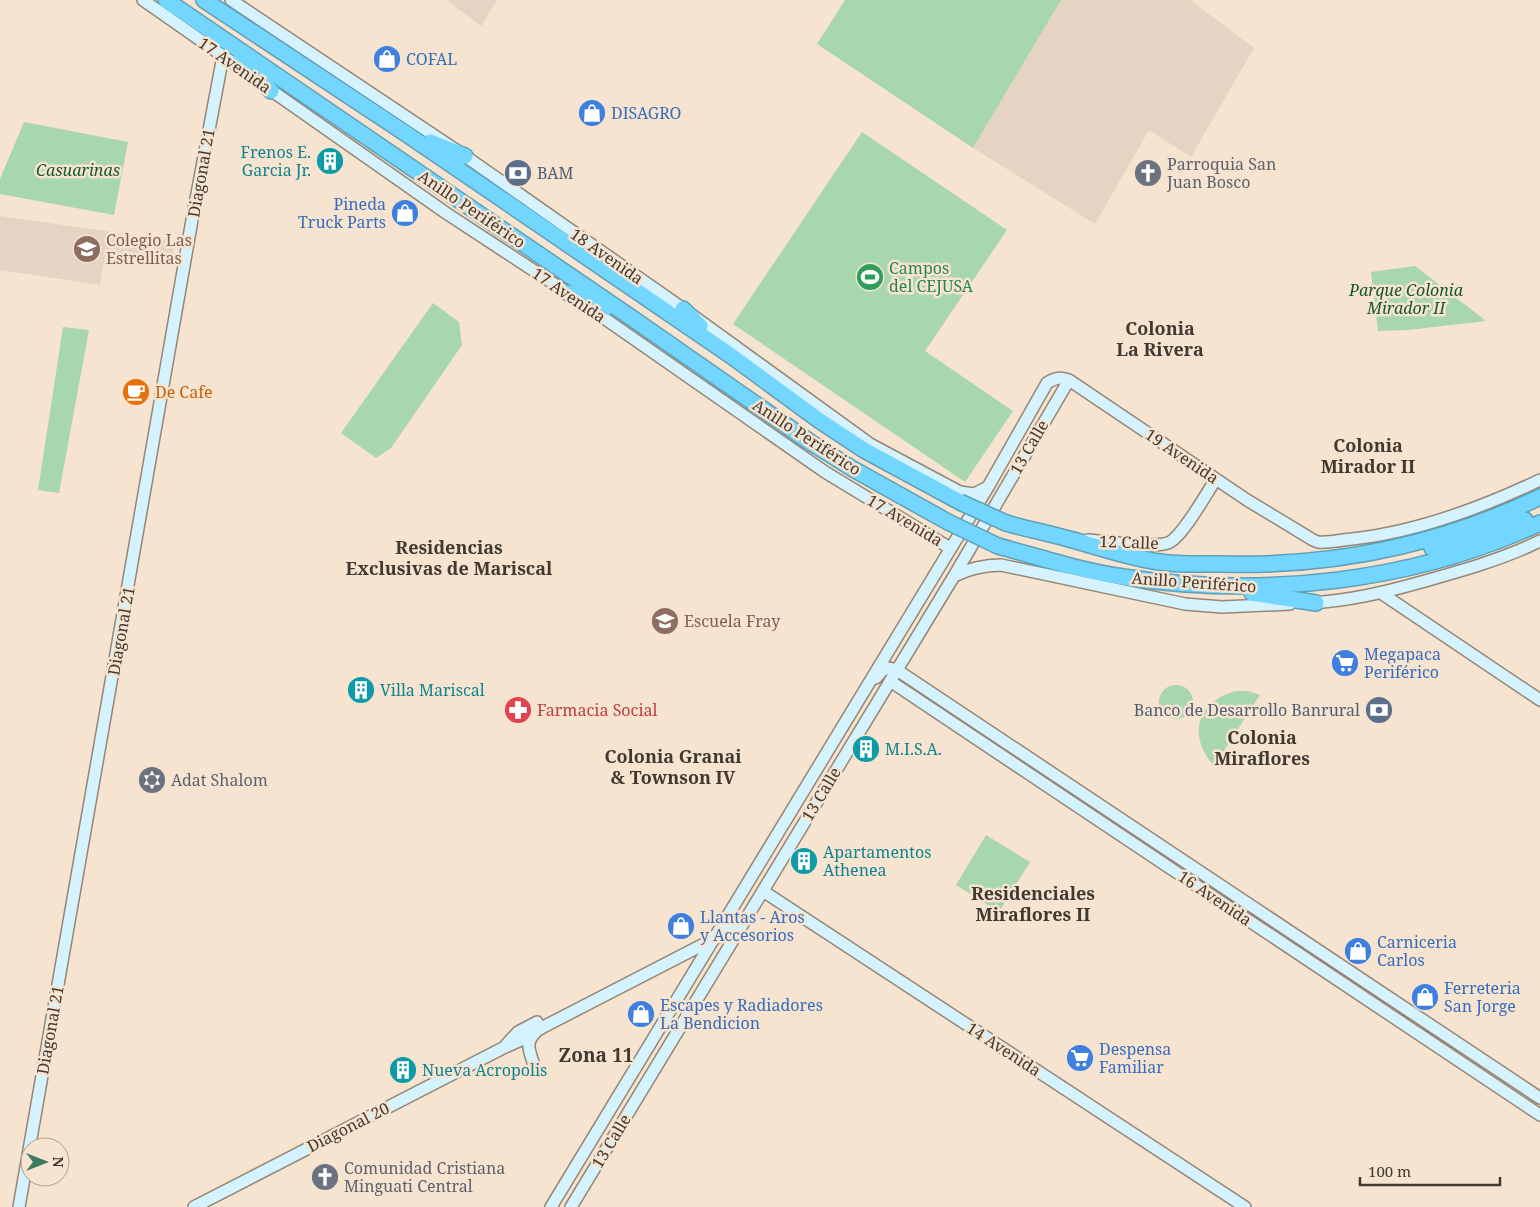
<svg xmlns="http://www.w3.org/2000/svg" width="1540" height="1207" viewBox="0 0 1540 1207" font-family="'Noto Serif',serif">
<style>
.education{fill:#e5d4c3}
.green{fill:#a8d6ad}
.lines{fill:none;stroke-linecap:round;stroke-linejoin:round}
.secondary-casing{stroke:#968673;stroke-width:14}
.highway-casing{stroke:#609fb7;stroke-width:18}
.secondary{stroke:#d5f3ff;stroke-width:11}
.highway{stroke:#72d6ff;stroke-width:15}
.highway-bridge-casing{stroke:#609fb7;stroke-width:18;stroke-linecap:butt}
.highway-bridge{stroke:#72d6ff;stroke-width:15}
.labels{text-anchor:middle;stroke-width:5;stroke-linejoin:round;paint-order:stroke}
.shop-label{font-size:16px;fill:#366cbe;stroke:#f6e4d0;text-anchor:start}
.street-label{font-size:16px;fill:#403931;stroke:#f6e4d0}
.culture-label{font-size:16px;fill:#0d838f;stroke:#f6e4d0;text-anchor:start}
.worship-label{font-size:16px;fill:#5b616d;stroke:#f6e4d0;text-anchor:start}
.park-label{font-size:16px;font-style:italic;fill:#155826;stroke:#f6e4d0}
.service-label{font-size:16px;fill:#4e5e75;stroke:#f6e4d0;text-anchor:start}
.education-label{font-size:16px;fill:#785e54;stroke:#f6e4d0;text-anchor:start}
.leisure-label{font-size:16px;fill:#27864d;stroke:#f6e4d0;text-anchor:start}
.food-label{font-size:16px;fill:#c56008;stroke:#f6e4d0;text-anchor:start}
.health-label{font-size:16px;fill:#be3a42;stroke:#f6e4d0;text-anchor:start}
.neighbourhood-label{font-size:18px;font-weight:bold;fill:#403931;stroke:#f6e4d0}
.quarter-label{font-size:19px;font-weight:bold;fill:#403931;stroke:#f6e4d0}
</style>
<rect width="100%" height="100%" fill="#f6e4d0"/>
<path class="education" d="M446 0H497L481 26Z
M1061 0H1190L1254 48 1191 157 1149 130 1095 224 973 148Z
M0 216 175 241 171 266 105 256 100 285 0 270Z"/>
<path class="green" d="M845 0H1061L973 148 817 44Z
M24 122 128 142 114 215 0 194V179Z
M862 132 1007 230 925 351 1013 411 965 482 733 324Z
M1415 266 1486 321 1408 330 1378 331 1371 272Z
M433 303 459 322 462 345 391 448 376 458 341 433Z
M63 327 89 330 59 493 38 490Z
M1159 702a17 17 0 1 1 34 0a17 17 0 1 1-34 0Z
M1236 691H1248L1260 695 1214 766C1187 736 1197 701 1236 691Z
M986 835 1030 862 999 912 956 885Z"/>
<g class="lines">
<defs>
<path id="secondary" d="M143 0 246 72
M231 0 465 156 692 315 870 444 960 492 974 494 988 487
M265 86 446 213 568 293 825 472 950 548
M1088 540C1104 541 1159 549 1170 542 1184 534 1206 494 1216 479
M954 576C970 569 983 565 1001 565L1185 604 1222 607 1290 604
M1381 593 1540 700
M1309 603C1349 601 1386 592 1425 581 1464 570 1503 559 1540 541
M876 678 883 670 889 668 897 670 1540 1098
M890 681 1540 1115
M763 891 1245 1207
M506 1045 518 1032 537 1022
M533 1062C529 1050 525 1042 536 1032
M19 1207 192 220 223 56
M194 1207 503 1048 521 1040 545 1026 741 925
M551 1207 988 487 1047 383C1055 378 1059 377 1069 380L1247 500 1313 540 1318 542C1329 543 1340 540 1352 539 1417 532 1481 508 1540 480
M571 1207 954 576 1069 380"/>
<path id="highway" d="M166 0 629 316 810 442 853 469 948 522
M204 0 405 133 730 355 820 421 864 450 960 502
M240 60 271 91
M430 142 465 156
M568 293 607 307
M683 309 700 326
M1006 523C1027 529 1048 533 1069 539 1099 547 1129 558 1160 562 1180 565 1201 564 1221 564 1331 567 1440 545 1540 497
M998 546C1039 557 1081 571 1123 577 1263 598 1411 583 1540 523
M1432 548 1488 534 1525 520
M1252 593 1316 603"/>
</defs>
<use href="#secondary" class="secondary-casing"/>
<use href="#highway" class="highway-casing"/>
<use href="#secondary" class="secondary"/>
<use href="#highway" class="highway"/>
<defs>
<path id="highway-bridge" d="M960 502 1006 523
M948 522 998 546"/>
</defs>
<use href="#highway-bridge" class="highway-bridge-casing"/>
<use href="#highway-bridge" class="highway-bridge"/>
</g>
<defs>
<symbol id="shop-disc" viewBox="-11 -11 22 22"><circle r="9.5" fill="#3f7fe0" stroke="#f6e4d0"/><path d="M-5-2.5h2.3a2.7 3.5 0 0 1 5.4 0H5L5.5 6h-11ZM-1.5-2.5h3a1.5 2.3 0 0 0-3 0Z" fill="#fff"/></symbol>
<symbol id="building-disc" viewBox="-11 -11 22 22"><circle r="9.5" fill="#0f9aa8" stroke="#f6e4d0"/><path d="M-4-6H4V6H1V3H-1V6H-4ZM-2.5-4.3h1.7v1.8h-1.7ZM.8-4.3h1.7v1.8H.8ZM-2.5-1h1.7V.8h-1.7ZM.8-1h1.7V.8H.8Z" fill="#fff"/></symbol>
<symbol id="bank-disc" viewBox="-11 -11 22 22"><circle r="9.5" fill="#5c6f8a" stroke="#f6e4d0"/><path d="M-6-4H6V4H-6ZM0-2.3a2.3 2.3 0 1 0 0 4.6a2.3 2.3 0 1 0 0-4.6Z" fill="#fff"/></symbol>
<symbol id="church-disc" viewBox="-11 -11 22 22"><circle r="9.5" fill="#6b7280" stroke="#f6e4d0"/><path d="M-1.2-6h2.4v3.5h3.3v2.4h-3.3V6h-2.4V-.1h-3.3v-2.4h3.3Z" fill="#fff"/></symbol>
<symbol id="school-disc" viewBox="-11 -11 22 22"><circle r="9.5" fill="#8d6e63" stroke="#f6e4d0"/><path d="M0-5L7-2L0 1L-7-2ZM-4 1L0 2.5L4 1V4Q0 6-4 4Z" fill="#fff"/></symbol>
<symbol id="stadium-disc" viewBox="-11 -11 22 22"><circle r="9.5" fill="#2e9e5b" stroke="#f6e4d0"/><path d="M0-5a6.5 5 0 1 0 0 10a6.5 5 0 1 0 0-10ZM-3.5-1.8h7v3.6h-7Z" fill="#fff"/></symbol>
<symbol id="cafe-disc" viewBox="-11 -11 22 22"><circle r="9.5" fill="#e8710a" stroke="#f6e4d0"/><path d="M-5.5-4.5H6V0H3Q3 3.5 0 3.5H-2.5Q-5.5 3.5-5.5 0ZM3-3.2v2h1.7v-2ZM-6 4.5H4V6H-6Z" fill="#fff"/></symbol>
<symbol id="supermarket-disc" viewBox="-11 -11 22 22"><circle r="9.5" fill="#3f7fe0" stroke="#f6e4d0"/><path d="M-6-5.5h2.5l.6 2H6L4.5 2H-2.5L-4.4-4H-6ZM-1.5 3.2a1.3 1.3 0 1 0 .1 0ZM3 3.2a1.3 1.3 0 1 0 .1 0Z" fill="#fff"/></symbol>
<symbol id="pharmacy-disc" viewBox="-11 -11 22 22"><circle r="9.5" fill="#e0444e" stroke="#f6e4d0"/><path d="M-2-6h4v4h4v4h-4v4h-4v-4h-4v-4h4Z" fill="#fff"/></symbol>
<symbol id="synagogue-disc" viewBox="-11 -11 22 22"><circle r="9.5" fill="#6b7280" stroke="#f6e4d0"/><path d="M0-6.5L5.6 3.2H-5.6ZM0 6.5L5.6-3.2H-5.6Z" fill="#fff"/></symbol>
</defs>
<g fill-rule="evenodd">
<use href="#shop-disc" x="371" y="43" width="32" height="32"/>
<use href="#shop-disc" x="576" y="97" width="32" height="32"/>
<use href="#building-disc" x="314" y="145" width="32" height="32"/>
<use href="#bank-disc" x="502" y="157" width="32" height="32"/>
<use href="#church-disc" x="1132" y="157" width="32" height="32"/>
<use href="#shop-disc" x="389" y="197" width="32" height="32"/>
<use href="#school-disc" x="71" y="233" width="32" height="32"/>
<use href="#stadium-disc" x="854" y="261" width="32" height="32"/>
<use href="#cafe-disc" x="120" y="376" width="32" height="32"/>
<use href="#school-disc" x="649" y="605" width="32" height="32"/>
<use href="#supermarket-disc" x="1329" y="647" width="32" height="32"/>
<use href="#building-disc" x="345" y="674" width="32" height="32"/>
<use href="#pharmacy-disc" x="502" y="694" width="32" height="32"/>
<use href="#bank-disc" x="1363" y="694" width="32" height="32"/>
<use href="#building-disc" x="850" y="733" width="32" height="32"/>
<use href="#synagogue-disc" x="136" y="764" width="32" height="32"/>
<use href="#building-disc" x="788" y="845" width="32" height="32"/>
<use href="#shop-disc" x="665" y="910" width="32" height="32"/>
<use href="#shop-disc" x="1342" y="935" width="32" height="32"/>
<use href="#shop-disc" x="1409" y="981" width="32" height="32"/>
<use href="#shop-disc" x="625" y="998" width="32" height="32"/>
<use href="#supermarket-disc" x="1064" y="1042" width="32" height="32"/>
<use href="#building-disc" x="387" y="1054" width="32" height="32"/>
<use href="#church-disc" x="309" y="1161" width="32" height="32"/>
</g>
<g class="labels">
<g class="shop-label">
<text x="406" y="65">COFAL</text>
<text x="611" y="119">DISAGRO</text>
<text x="386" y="210" text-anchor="end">Pineda<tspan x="386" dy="18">Truck Parts</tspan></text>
<text x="1364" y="660">Megapaca<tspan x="1364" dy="18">Periférico</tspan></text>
<text x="700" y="923">Llantas - Aros<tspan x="700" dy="18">y Accesorios</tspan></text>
<text x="1377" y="948">Carniceria<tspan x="1377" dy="18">Carlos</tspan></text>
<text x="1444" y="994">Ferreteria<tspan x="1444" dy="18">San Jorge</tspan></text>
<text x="660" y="1011">Escapes y Radiadores<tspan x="660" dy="18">La Bendicion</tspan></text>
<text x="1099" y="1055">Despensa<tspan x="1099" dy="18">Familiar</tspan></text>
</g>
<g class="street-label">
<text transform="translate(235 65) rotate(35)" y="6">17 Avenida</text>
<text transform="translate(201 173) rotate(-80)" y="6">Diagonal 21</text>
<text transform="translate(472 209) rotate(34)" y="6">Anillo Periférico</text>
<text transform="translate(607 256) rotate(35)" y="6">18 Avenida</text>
<text transform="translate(569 295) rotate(34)" y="6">17 Avenida</text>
<text transform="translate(807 437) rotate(33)" y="6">Anillo Periférico</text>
<text transform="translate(1029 447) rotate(-60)" y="6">13 Calle</text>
<text transform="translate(1182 456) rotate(34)" y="6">19 Avenida</text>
<text transform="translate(905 520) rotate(31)" y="6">17 Avenida</text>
<text transform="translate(1129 542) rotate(2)" y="6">12 Calle</text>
<text transform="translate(1194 582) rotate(4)" y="6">Anillo Periférico</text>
<text transform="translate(121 631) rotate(-80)" y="6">Diagonal 21</text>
<text transform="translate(821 794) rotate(-59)" y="6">13 Calle</text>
<text transform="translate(1215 898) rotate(34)" y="6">16 Avenida</text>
<text transform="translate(50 1030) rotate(-80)" y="6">Diagonal 21</text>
<text transform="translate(1004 1049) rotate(33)" y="6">14 Avenida</text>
<text transform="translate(348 1127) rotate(-27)" y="6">Diagonal 20</text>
<text transform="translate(611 1141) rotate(-59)" y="6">13 Calle</text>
</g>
<g class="culture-label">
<text x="311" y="158" text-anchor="end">Frenos E.<tspan x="311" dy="18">Garcia Jr.</tspan></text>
<text x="380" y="696">Villa Mariscal</text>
<text x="885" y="755">M.I.S.A.</text>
<text x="823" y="858">Apartamentos<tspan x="823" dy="18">Athenea</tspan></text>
<text x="422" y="1076">Nueva Acropolis</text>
</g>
<g class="worship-label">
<text x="1167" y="170">Parroquia San<tspan x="1167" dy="18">Juan Bosco</tspan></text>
<text x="171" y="786">Adat Shalom</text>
<text x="344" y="1174">Comunidad Cristiana<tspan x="344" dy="18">Minguati Central</tspan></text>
</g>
<g class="park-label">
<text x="78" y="176">Casuarinas</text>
<text x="1406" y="296">Parque Colonia<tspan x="1406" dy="18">Mirador II</tspan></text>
</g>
<g class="service-label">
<text x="537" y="179">BAM</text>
<text x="1360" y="716" text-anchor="end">Banco de Desarrollo Banrural</text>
</g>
<g class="education-label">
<text x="106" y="246">Colegio Las<tspan x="106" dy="18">Estrellitas</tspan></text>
<text x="684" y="627">Escuela Fray</text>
</g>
<g class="leisure-label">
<text x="889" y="274">Campos<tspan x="889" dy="18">del CEJUSA</tspan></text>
</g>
<g class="food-label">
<text x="155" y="398">De Cafe</text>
</g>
<g class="health-label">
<text x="537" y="716">Farmacia Social</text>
</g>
<g class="neighbourhood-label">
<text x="1160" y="335">Colonia<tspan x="1160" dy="21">La Rivera</tspan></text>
<text x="1368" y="452">Colonia<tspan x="1368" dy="21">Mirador II</tspan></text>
<text x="449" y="554">Residencias<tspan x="449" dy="21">Exclusivas de Mariscal</tspan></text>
<text x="1262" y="744">Colonia<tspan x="1262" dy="21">Miraflores</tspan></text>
<text x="673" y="763">Colonia Granai<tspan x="673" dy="21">&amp; Townson IV</tspan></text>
<text x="1033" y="900">Residenciales<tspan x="1033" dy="21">Miraflores II</tspan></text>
</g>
<g class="quarter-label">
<text x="596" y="1062">Zona 11</text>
</g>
</g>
<g transform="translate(45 1162) rotate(90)"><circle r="24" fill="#f6e4d0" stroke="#ada090"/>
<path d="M0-4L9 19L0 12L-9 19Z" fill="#3c7862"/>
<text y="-8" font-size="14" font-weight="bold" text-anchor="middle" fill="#403931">N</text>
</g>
<path d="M1360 1177v8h140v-8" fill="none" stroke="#403931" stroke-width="2.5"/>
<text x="1368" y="1177" font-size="15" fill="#403931" stroke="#f6e4d0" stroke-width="4" paint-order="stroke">100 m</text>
</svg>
